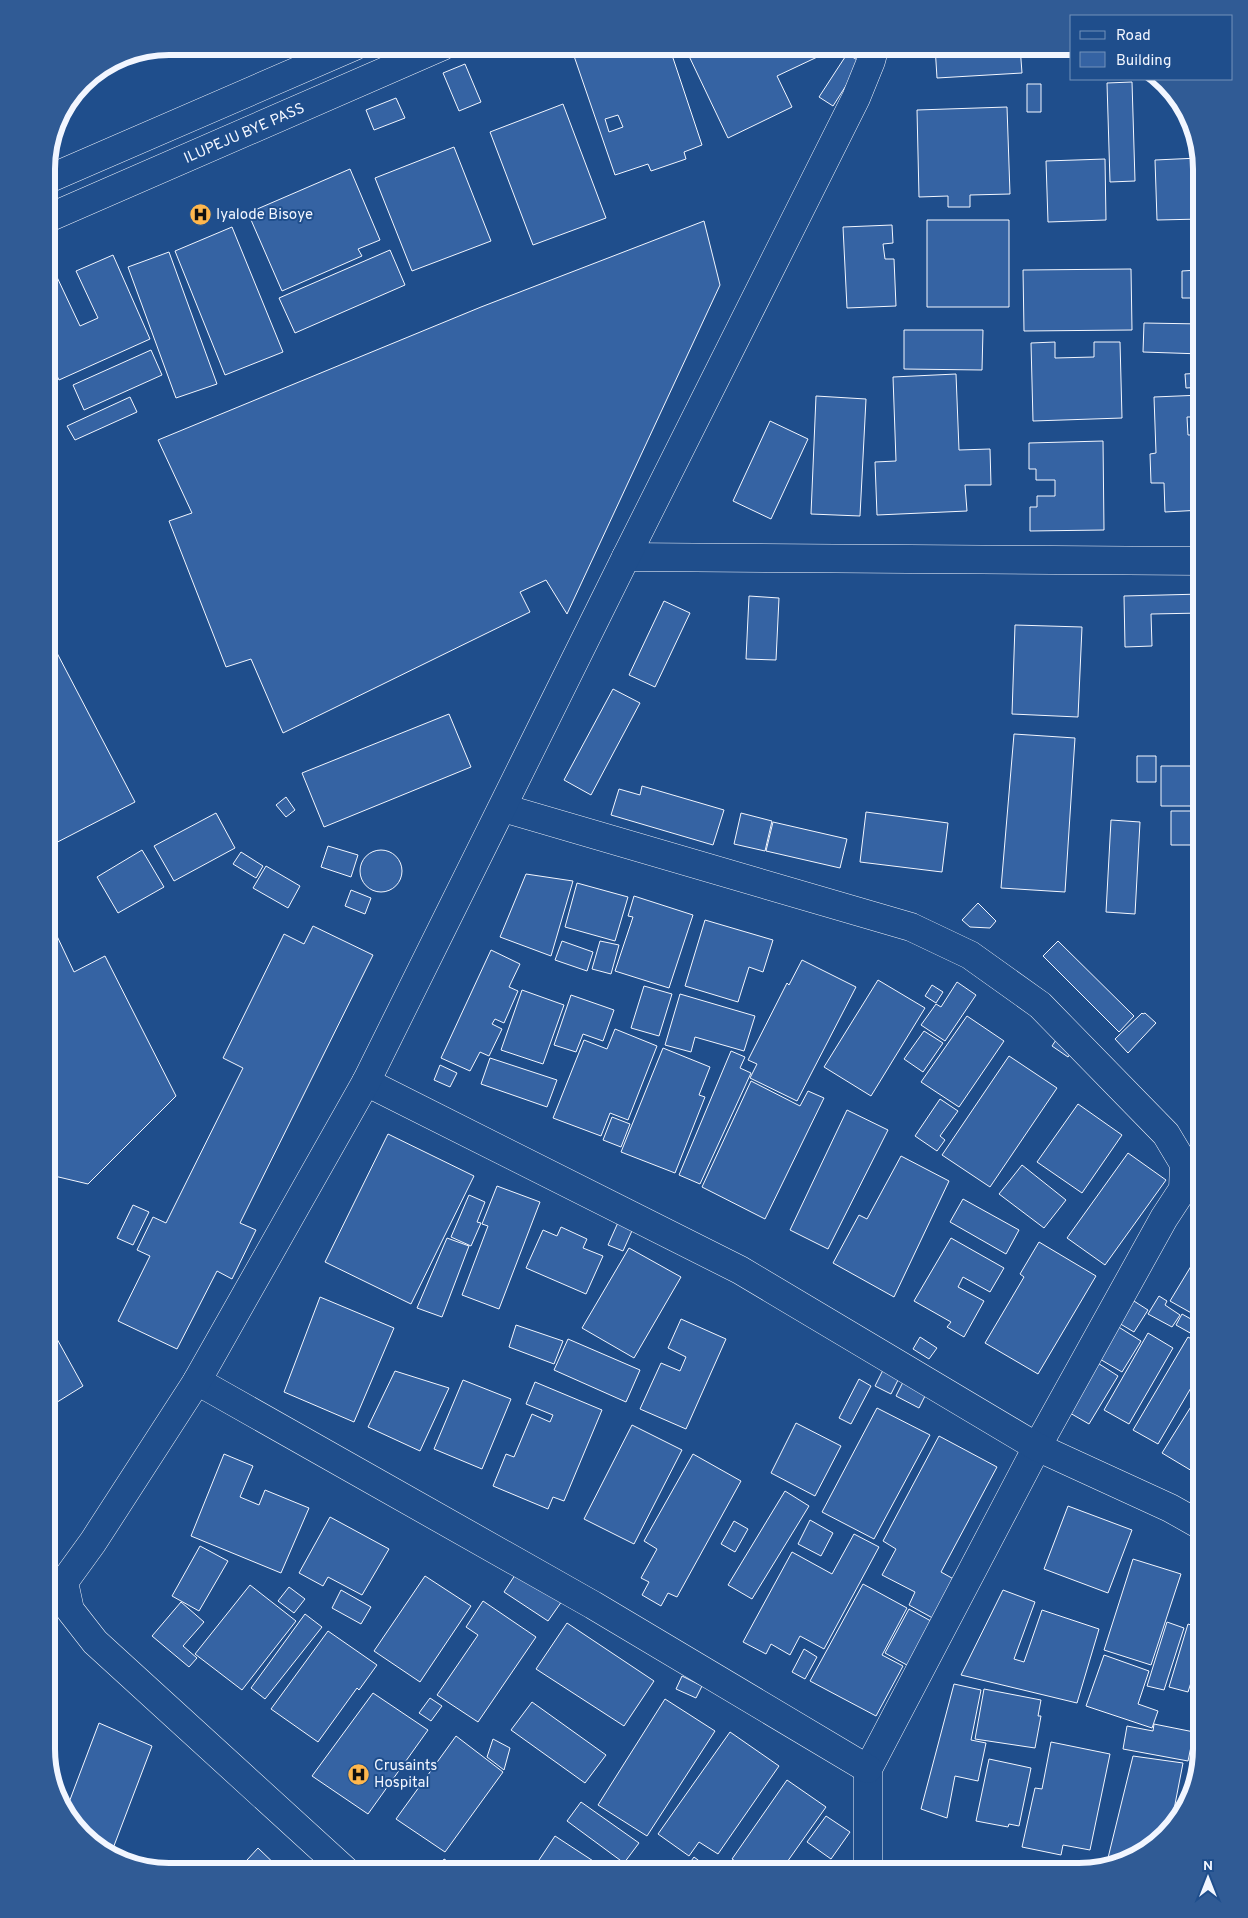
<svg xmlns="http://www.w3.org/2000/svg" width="1248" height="1918" viewBox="0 0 1248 1918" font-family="Overpass,sans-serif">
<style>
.building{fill:#3563a3;stroke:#f2f6ff;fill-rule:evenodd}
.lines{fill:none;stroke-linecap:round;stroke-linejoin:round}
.minor-casing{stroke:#f2f6ff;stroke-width:29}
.minor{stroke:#1f4e8c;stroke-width:28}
.labels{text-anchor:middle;stroke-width:4;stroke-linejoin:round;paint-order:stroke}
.street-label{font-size:15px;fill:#f2f6ff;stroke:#1f4e8c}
.poi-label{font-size:15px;fill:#f2f6ff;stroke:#1f4e8c;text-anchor:start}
.rim{fill:none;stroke:#f2f6ff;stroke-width:6}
</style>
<rect width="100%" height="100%" fill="#1f4e8c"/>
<path class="building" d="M168 46 111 70 109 65 122 55Z
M632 46H669L702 145 684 152 686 159 651 171 648 164 615 175 574 56 601 47 604 56ZM618 115 623 127 609 132 605 119Z
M703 46H827L830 51 777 76 792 107 728 138 688 54Z
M935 46H1020L1022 73 937 78Z
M847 54 861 62 833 106 819 97Z
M465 64 481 102 459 111 443 73Z
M1132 82 1135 181 1110 182 1107 83Z
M1027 84H1041V112H1027Z
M396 98 405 118 374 130 366 110Z
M563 104 606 218 533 245 490 132Z
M1007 107 1010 194 970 195V207H948V196L919 197 917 110Z
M454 147 491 241 412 271 375 178Z
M1199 158 1202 169V219L1157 220 1155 160Z
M1105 159 1106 220 1048 222 1046 161Z
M350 169 380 240 358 249 362 256 282 291 248 213Z
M927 220H1009V307H927Z
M704 221 720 285 567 614 546 580 520 592 530 612 283 733 251 659 226 667 169 521 192 513 158 440 481 307Z
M892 225 893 243 883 244 885 259H894L896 306 847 308 843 227Z
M232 227 283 352 225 375 175 251Z
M390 250 405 285 295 333 279 298Z
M169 252 217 384 176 398 128 267Z
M113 255 150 339 59 380 46 353V280L56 275 80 326 98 318 76 271Z
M1198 265H1202V298H1182V271L1198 270Z
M1131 269 1132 330 1024 331 1023 270Z
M1144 323 1202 324V354L1143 352Z
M904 330H983L982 370 904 369Z
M1055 342V358L1094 357V342H1120L1122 418 1033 421 1031 343Z
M151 350 162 375 84 410 73 385Z
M1202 373V387L1186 388 1185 374Z
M956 374 959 450 990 449 991 485H965L967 511 877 515 875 462 896 461 893 377Z
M1202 395V417H1187L1188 435H1202V510L1165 512 1164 483H1151L1150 454 1156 453 1154 397Z
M816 396 866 399 860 516 811 514Z
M130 397 137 412 75 440 67 426Z
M770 421 808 439 771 519 733 501Z
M1103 441 1104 530 1030 531V507H1037V496H1055V480H1036V469H1029V443Z
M1202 594V613L1151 614 1152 646 1125 647 1124 596Z
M749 596 779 598 776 660 746 659Z
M664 601 690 613 655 687 629 675Z
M1015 625 1082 627 1078 717 1012 714Z
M46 632 135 802 46 848Z
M613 689 640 703 591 795 564 780Z
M449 714 471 767 324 827 302 773Z
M1014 734 1075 738 1065 892 1001 888Z
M1137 756H1156V782H1137Z
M1161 766H1202V806H1161Z
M642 786 724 810 713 845 611 815 619 789 640 795Z
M286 797 295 810 286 817 276 805Z
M1171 811H1198V845H1171Z
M866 812 948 823 942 872 860 862Z
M216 813 235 848 174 881 154 846Z
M741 813 772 821 765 851 734 844Z
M1111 820 1140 822 1135 914 1106 912Z
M773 822 847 839 840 868 766 851Z
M328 846 358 855 351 877 321 867Z
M360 871a21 21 0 1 1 42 0a21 21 0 1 1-42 0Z
M142 850 164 887 118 913 97 877Z
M241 852 263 866 256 878 233 864Z
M266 866 300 886 288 908 253 888Z
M526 874 573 881 551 956 500 937Z
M577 883 628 897 615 941 565 927Z
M351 890 371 898 365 914 345 906Z
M634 896 693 915 669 988 615 971 633 917 628 916Z
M978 903 996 921 990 928 970 927 962 920Z
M46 919 56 934 74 972 105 956 176 1096 88 1184 46 1174Z
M705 920 773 940 763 972 749 967 738 1002 685 986Z
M313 926 373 955 240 1223 256 1230 232 1279 217 1271 177 1349 118 1321 150 1256 137 1250 153 1217 166 1223 243 1068 223 1058 284 934 304 944Z
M562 941 593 952 587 971 555 960Z
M600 941 619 945 611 974 592 969Z
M1058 941 1134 1016 1119 1032 1043 956Z
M491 950 520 964 509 987 518 991 504 1023 495 1019 492 1024 502 1029 489 1056 480 1052 470 1071 441 1058Z
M802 960 856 987 797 1101 750 1078 757 1064 748 1060 787 983 789 985Z
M878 980 925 1008 871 1096 824 1067Z
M957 982 976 995 945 1041 921 1025 936 1004 941 1007Z
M932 985 943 992 936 1003 925 996Z
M644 986 672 994 659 1036 631 1028Z
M522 990 564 1005 543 1064 501 1050Z
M680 994 755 1016 744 1051 695 1037 691 1052 665 1045Z
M571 995 614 1010 603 1041 583 1034 576 1052 554 1045Z
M1142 1013 1143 1014 1145 1013 1156 1023 1128 1053 1115 1039Z
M967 1016 1004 1041 959 1107 921 1082Z
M615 1029 657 1046 628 1120 610 1113 601 1136 553 1118 584 1040 607 1049Z
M924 1031 943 1043 923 1072 904 1059Z
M1060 1034 1076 1046 1068 1057 1052 1046Z
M663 1048 710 1067 699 1095 705 1097 675 1173 621 1152Z
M731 1051 745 1057 740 1068 751 1073 700 1184 679 1175Z
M1009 1056 1057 1088 990 1187 942 1155Z
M490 1058 557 1080 547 1107 481 1084Z
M440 1065 457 1073 450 1087 434 1080Z
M751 1081 800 1106 808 1091 824 1098 765 1219 702 1187Z
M940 1099 958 1111 940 1136 945 1140 937 1151 915 1136Z
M1078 1104 1122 1135 1082 1193 1037 1162Z
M847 1110 888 1130 828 1249 790 1230Z
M612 1117 630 1124 621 1147 603 1140Z
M388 1134 474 1176 411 1304 325 1262Z
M1128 1153 1166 1180 1105 1265 1067 1238Z
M901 1156 949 1181 894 1297 833 1263 859 1215 867 1219Z
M1022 1165 1066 1200 1044 1228 999 1194Z
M497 1186 540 1202 499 1309 462 1295 488 1226 482 1224Z
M469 1195 485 1202 477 1222 481 1223 471 1246 451 1237Z
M963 1199 1019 1230 1006 1254 950 1222Z
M133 1205 149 1212 133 1245 117 1238Z
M620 1218 635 1224 623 1251 608 1245Z
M561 1227 587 1239 583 1248 603 1256 586 1294 526 1268 543 1230 557 1236Z
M447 1238 469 1246 442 1317 417 1308Z
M951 1238 1004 1268 990 1292 963 1277 958 1287 984 1301 964 1337 947 1327 951 1322 914 1301Z
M1039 1242 1096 1276 1038 1374 985 1343 1024 1277 1020 1274Z
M629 1248 681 1277 634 1358 582 1328Z
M1202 1248V1319L1170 1301Z
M1126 1296 1148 1310 1134 1332 1112 1319Z
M1159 1296 1167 1301 1165 1305 1180 1315 1172 1327 1148 1314Z
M320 1297 394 1328 354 1422 284 1392Z
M1182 1314 1198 1323 1192 1334 1176 1325Z
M46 1319 83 1386 46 1409Z
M681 1319 726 1339 686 1429 640 1409 661 1363 680 1371 686 1357 668 1348Z
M516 1325 563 1341 554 1364 509 1347Z
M1117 1326 1141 1341 1122 1372 1098 1358Z
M1199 1327 1202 1328V1342L1193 1337Z
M1148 1333 1173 1348 1129 1424 1104 1410Z
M920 1337 937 1348 929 1359 913 1349Z
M1188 1337 1202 1345V1369L1158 1444 1133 1430Z
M568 1339 640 1370 626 1402 554 1370Z
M1093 1360 1118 1376 1089 1424 1063 1409Z
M883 1370 899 1378 891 1394 875 1386Z
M395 1371 449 1388 420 1451 368 1427Z
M859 1379 871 1386 851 1424 839 1418Z
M463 1380 511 1399 482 1469 434 1449Z
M904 1380 927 1392 919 1408 896 1396Z
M535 1382 602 1410 564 1501 553 1497 548 1509 493 1486 506 1454 514 1457 532 1414 550 1422 553 1415 526 1404Z
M1202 1389V1477L1162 1453Z
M877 1408 930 1435 874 1539 822 1512Z
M796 1423 841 1446 815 1496 771 1473Z
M632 1425 682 1450 634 1544 584 1519Z
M939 1436 997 1467 941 1572 959 1582 938 1621 909 1605 915 1592 882 1575 896 1549 883 1541Z
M224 1454 253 1466 240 1497 259 1505 265 1490 309 1508 281 1573 191 1536Z
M693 1454 741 1481 677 1597 668 1593 661 1606 642 1595 649 1582 641 1578 657 1549 644 1541Z
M785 1491 809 1506 752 1599 728 1585Z
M1068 1506 1132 1530 1108 1593 1044 1569Z
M330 1517 389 1549 362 1595 328 1577 323 1586 299 1573Z
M810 1520 833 1533 821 1556 798 1544Z
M734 1521 748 1529 735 1552 721 1544Z
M854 1534 879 1547 824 1649 800 1636 790 1655 771 1644 766 1654 743 1642 792 1552 832 1574Z
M200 1546 228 1561 199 1611 172 1596Z
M1133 1559 1181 1574 1151 1665 1104 1650Z
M517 1572 562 1601 548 1621 504 1592Z
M425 1576 471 1606 420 1682 374 1651Z
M863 1584 907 1608 882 1655 903 1666 876 1716 810 1681Z
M250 1585 296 1621 242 1690 195 1654Z
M289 1587 305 1599 294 1613 278 1601Z
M341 1590 371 1607 361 1624 332 1608Z
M1003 1590 1035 1602 1014 1659 1024 1662 1042 1610 1099 1629 1077 1703 961 1675Z
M483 1601 536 1637 478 1722 437 1695 478 1635 466 1627Z
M181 1602 204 1622 183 1646 197 1658 189 1667 152 1636Z
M909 1609 940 1626 916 1670 885 1653Z
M305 1614 322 1627 265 1699 251 1688Z
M1167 1622 1184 1628 1164 1690 1147 1686Z
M567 1623 654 1681 624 1726 536 1669Z
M1188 1624 1202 1629V1632L1195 1652 1200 1654 1188 1692 1169 1687Z
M328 1631 377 1665 359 1690 357 1688 318 1742 271 1709Z
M804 1649 817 1657 805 1679 792 1672Z
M1104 1655 1149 1671 1138 1704 1158 1711 1152 1728 1086 1706Z
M682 1676 702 1686 696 1698 676 1689Z
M954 1684 981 1690 971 1740 986 1743 978 1781 955 1776 947 1818 921 1809Z
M984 1689 1041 1700 1038 1716H1041L1035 1748 975 1739Z
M373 1693 428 1730 368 1814 312 1776Z
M1195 1697 1202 1698V1722L1191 1720Z
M430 1698 442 1706 431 1721 419 1713Z
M665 1699 715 1731 647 1836 598 1805Z
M532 1702 606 1755 585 1783 511 1730Z
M99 1723 152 1746 112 1851 91 1841 65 1813Z
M1154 1724 1194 1732 1188 1761 1123 1749 1127 1726 1153 1731Z
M730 1732 779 1766 718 1854 699 1842 689 1856 658 1834Z
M456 1736 503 1772 445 1852 396 1819Z
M493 1739 510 1748 504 1770 487 1757Z
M1051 1742 1110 1754 1090 1850 1063 1845 1061 1855 1022 1847 1035 1788 1042 1789Z
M1133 1756 1183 1763 1171 1825 1140 1855 1113 1863 1107 1862Z
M989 1759 1031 1768 1019 1826 1009 1824 1008 1827 976 1821Z
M787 1780 826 1807 780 1872H746L748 1869 732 1859Z
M581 1802 639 1843 624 1863 567 1821Z
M826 1816 850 1832 831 1859 807 1842Z
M555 1836 610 1872H531Z
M258 1848 283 1872H236Z
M694 1857 714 1872H683Z
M444 1859 459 1868 457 1872H437Z"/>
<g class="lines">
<defs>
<g id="minor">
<path d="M46 180 355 46"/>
<path id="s1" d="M46 219 443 46"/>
<path d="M626 557 1202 561"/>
<path d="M503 808 911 927 970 955 1040 1005 1166 1134 1184 1164 1183 1189 1164 1218 1037 1447 868 1769V1872"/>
<path d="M366 1082 740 1270 1037 1447 1170 1508 1202 1526"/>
<path d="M197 1381 593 1605 868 1769"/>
<path d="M347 1872 95 1642 70 1610 64 1582 93 1542 197 1381 366 1082 626 557 856 98 871 61 875 46"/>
</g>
</defs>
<use href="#minor" class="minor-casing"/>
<use href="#minor" class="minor"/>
</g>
<defs>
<symbol id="hospital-disc" viewBox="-11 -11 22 22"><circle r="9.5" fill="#ffb74d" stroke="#1f4e8c"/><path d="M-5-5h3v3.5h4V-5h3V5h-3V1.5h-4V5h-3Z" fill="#111"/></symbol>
</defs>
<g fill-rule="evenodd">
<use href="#hospital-disc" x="188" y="202" width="25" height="25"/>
<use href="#hospital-disc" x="346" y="1762" width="25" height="25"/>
</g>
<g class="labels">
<g class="street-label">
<text dy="5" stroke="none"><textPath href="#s1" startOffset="216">ILUPEJU BYE PASS</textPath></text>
</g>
<g class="poi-label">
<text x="216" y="219">Iyalode Bisoye</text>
<text x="374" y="1770">Crusaints<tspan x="374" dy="17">Hospital</tspan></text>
</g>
</g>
<path d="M0 0H1248V1918H0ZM169 55H1079A114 114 0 0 1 1193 169V1749A114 114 0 0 1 1079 1863H169A114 114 0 0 1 55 1749V169A114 114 0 0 1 169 55Z" fill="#305b95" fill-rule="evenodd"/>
<path class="rim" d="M169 55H1079A114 114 0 0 1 1193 169V1749A114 114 0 0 1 1079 1863H169A114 114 0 0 1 55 1749V169A114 114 0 0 1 169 55Z"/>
<rect x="1070" y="15" width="162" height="65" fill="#1f4e8c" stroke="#7391ba"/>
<rect x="1080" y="31" width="25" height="8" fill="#1f4e8c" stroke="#7391ba"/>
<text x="1116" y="40" font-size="15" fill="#f2f6ff">Road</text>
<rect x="1080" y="52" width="25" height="15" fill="#3563a3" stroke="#7391ba"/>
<text x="1116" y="65" font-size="15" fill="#f2f6ff">Building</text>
<g transform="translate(1208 1878)" stroke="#1f4e8c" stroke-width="4" paint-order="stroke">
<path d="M0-4L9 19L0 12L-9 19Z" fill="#f2f6ff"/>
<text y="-8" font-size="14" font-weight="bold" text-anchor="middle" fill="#f2f6ff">N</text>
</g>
</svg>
